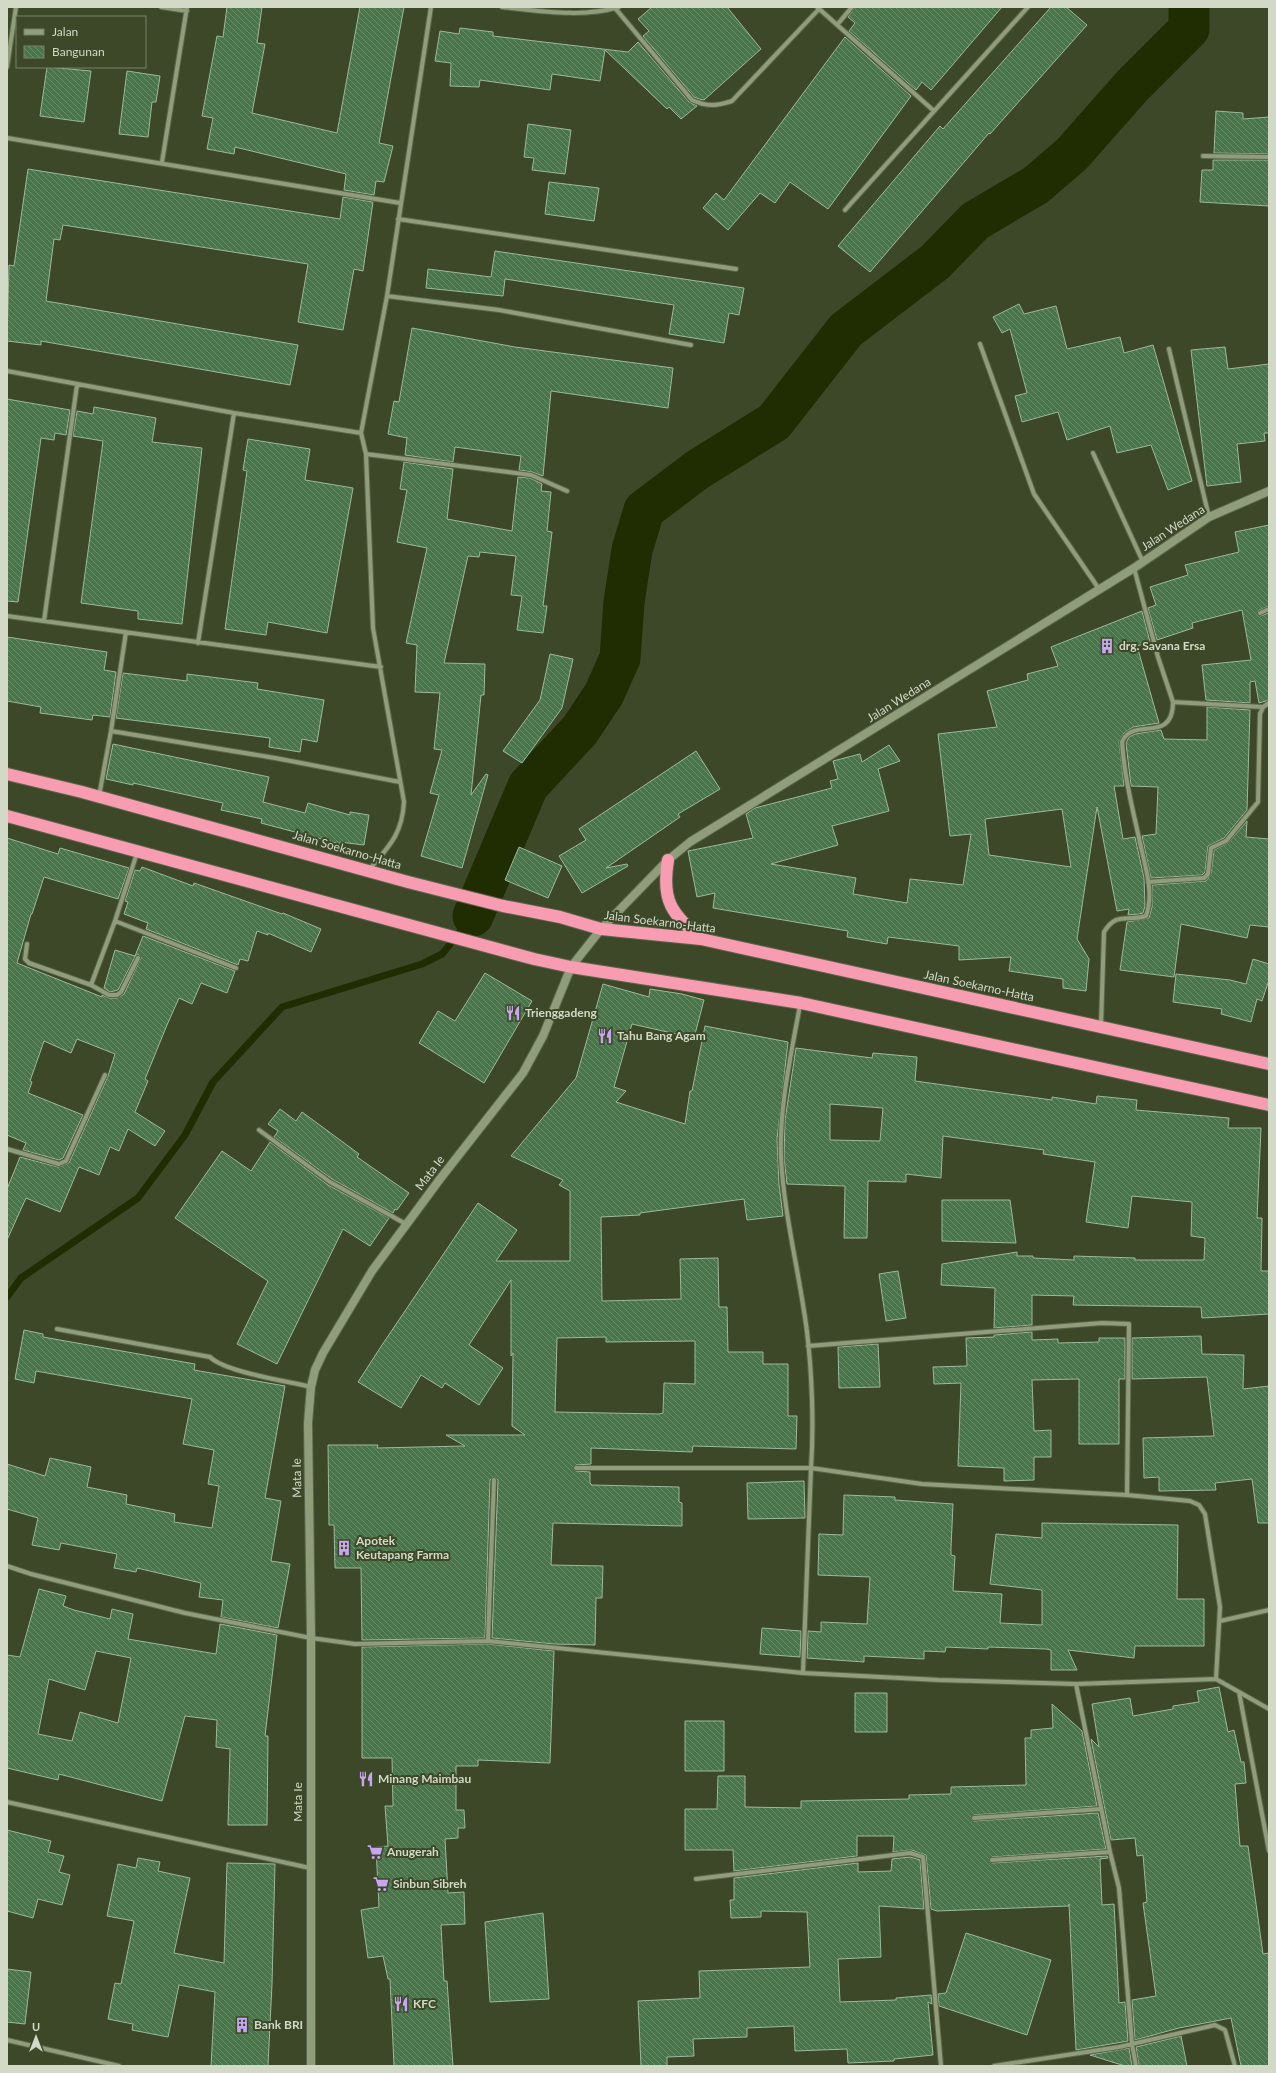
<svg xmlns="http://www.w3.org/2000/svg" width="1276" height="2073" viewBox="0 0 1276 2073" font-family="Lato,sans-serif">
<style>
.lines{fill:none;stroke-linecap:round;stroke-linejoin:round}
.stream{stroke:#202c01;stroke-width:7}
.river{stroke:#202c01;stroke-width:41}
.building{fill:url(#building-back-hatch);stroke:#9db99c;fill-rule:evenodd}
.street-casing{stroke:#5c654b;stroke-width:6}
.secondary-casing{stroke:#5c654b;stroke-width:10}
.highway-casing{stroke:#5c654b;stroke-width:14}
.street{stroke:#909d7b;stroke-width:4}
.secondary{stroke:#909d7b;stroke-width:8}
.highway{stroke:#f89cb2;stroke-width:12}
.labels{text-anchor:middle;stroke-width:4;stroke-linejoin:round;paint-order:stroke}
.street-label{font-size:12px;fill:#d2d9c7;stroke:#3d4829}
.poi-label{font-size:12px;font-weight:bold;fill:#d2d9c7;stroke:#3d4829;text-anchor:start}
</style>
<defs>
<pattern id="building-back-hatch" width="6" height="6" patternUnits="userSpaceOnUse"><rect width="6" height="6" fill="#487549"/><path d="M-1 5l2 2M0 0l6 6M5-1l2 2" fill="none" stroke="#6a8e6a"/></pattern>
</defs>
<rect width="100%" height="100%" fill="#3d4829"/>
<g class="lines">
<path class="stream" d="M7 1297 21 1278 138 1198 185 1135 213 1082 282 1007 422 964 442 954 473 916"/>
<path class="river" d="M473 916 528 786 580 730 604 694 620 658 624 602 632 550 644 510 697 470 774 422 846 330 935 262 975 221 1036 185 1072 154 1132 86 1189 29V7"/>
</g>
<path class="building" d="M227 7H262L257 43 265 44 252 113 337 133 360 7H404L379 143 393 146 384 182 376 181 374 195 344 190 346 174 235 147 234 154 207 149 213 118 202 116 217 36 223 37Z
M652 7H727L761 49 704 100 699 99 694 97 643 36 649 31 638 19Z
M855 7H1002L931 90 922 82 916 90 849 31 855 23 848 17Z
M1051 7H1066L1087 25 990 134 989 133 870 272 838 246 940 126 943 129Z
M460 28 493 32V36L628 52 638 42 689 102 697 106 681 119 669 107 667 109 605 50 600 81 552 74 550 90 480 80 479 87 450 86 451 63 435 61 440 31 459 34Z
M845 37 911 96 828 209 790 182 775 203 760 193 728 230 703 208 716 193 724 200Z
M47 67 91 71 84 122 40 116Z
M127 71 160 76 156 102H152L148 137 119 134Z
M1216 111 1243 113V119L1269 117V154L1214 153Z
M528 124 571 130 565 174 532 170 534 158 524 157Z
M1213 160H1269V206L1200 202 1202 170H1213Z
M28 169 340 219 343 197 373 202 363 271 354 269 343 330 298 322 308 264 63 225 60 240 54 239 46 301 298 345 290 385 41 341V345L7 341 9 265 14 266Z
M549 182 599 188 594 221 545 214Z
M495 251 744 288 739 315 729 313 724 343 669 334 674 305 505 279 503 296 426 288 428 269 491 277Z
M1019 304 1024 314 1056 306 1067 349 1120 337 1124 353 1153 345 1192 481 1168 490 1151 445 1117 453 1110 426 1067 440 1058 412 1022 422 1015 396 1027 393 1010 329 1002 333 993 317Z
M412 328 515 347 673 368 668 408 551 391 543 476 532 472 519 470 521 456 455 447 453 462 405 455 407 438 388 434 394 401 399 402Z
M1225 347 1228 369 1269 364V433H1264L1265 441 1237 444 1241 482 1207 486 1191 350Z
M7 399 70 410 66 435 55 433 54 440 41 438 18 602 7 601Z
M94 407 156 418 152 442 202 448 182 624 138 619V611L81 603 103 441 73 436 77 411 93 414Z
M248 439 310 449 305 480 353 488 327 633 268 622 266 635 225 629 247 471 243 470Z
M404 462 453 469 447 519 512 531 518 477 530 478 542 484 541 491 551 492 547 531 552 532 543 606H547L543 633 517 630 522 596 511 595 516 556 480 552 479 557 468 556 444 663 485 664 484 695H481L471 795 486 774 488 775 462 868 421 856 439 795 430 793 442 750 434 749 440 693 415 692 417 645 406 643 427 548 397 542 407 490 400 489Z
M1269 525V606L1259 610 1257 613 1260 616 1269 613V700L1259 703 1255 681 1250 682V703L1206 700 1202 665 1251 660 1242 610 1192 623 1193 628 1157 640 1148 608 1156 605 1150 587 1188 575 1185 565 1239 552 1235 532Z
M1142 611 1150 642 1137 646 1159 723 1133 727 1124 733 1119 742 1124 786H1114L1123 839 1135 837 1144 878 1145 906 1143 913 1139 914 1128 915 1129 909 1117 911 1097 807 1077 939 1089 959 1086 991 1063 988V979L1009 971 1011 957 959 960V946L888 937 887 944 847 937 848 931 713 908 715 893 697 897 688 851 753 838 746 814 755 808 832 788 830 781 838 779 833 761 860 754 862 762 889 745 900 761 878 769 889 811 832 826 838 845 771 864 856 878 853 894 907 903 910 879 963 885 971 834 950 836 938 734 997 727 987 691 1028 680 1027 674 1058 666 1051 647ZM1062 809 1071 867 989 855 985 819Z
M7 637 107 652 104 670 116 672 110 717 93 715 92 720 40 713 41 707 7 701Z
M550 654 573 659 562 708 522 763 503 751 540 700Z
M123 673 187 681V674L258 683 257 689 324 700 317 742 302 739 300 752 269 747 270 738 116 718Z
M1207 707 1250 710 1247 810 1224 838 1208 846 1205 872 1202 875 1151 878 1142 836 1156 834 1158 787 1131 786 1126 743 1129 737 1135 734 1161 730 1164 739 1207 740Z
M113 744 269 777 263 802 305 813 308 803 350 815V812L369 815 364 845 340 842V844L261 823 262 819 221 810 223 803 133 783V785L106 779Z
M696 751 720 789 678 814 680 817 606 868 627 864 628 866 582 893 559 856 586 840 579 829Z
M1247 821 1246 837 1269 839V927L1250 925 1247 938 1181 924 1174 977 1120 970 1127 922 1149 918 1152 907V885L1206 881 1211 874 1214 850 1228 843Z
M7 838 58 854 60 848 129 868 118 899 44 877 32 914H31L17 963 102 997V995L109 998H117L124 994 141 958 139 955H136L118 990 110 992 104 988 115 950 135 956 143 936 235 971 227 993 201 983 192 1004 179 998 167 1025 145 1079 148 1081 135 1112 165 1131 155 1146 128 1129 119 1151 110 1147 99 1175 79 1167 60 1212 26 1198 7 1240V1189L20 1157 58 1167 69 1163 108 1076 115 1054 77 1039 71 1053 44 1041 30 1081 32 1082 28 1093 83 1115 63 1158 59 1160 23 1150 26 1143 7 1135Z
M519 847 562 866 548 898 505 880Z
M142 867 193 886 194 883 282 914 283 913 321 929 311 952 268 933V935L257 931 248 961 240 959 238 965 146 929 148 923 124 914 128 902 125 901 135 870 140 871Z
M1253 959 1269 964V980L1262 1001 1257 999 1251 1022 1221 1014 1222 1009 1173 1002 1176 974 1230 980 1246 984Z
M485 973 532 1001 484 1083 419 1043 438 1011 455 1021Z
M603 984 649 997 650 989 682 994 704 1000 694 1038 632 1024 614 1087 626 1091 616 1102 685 1124 690 1091H692L705 1026 788 1042 777 1139 779 1184 783 1216 747 1220 744 1199 640 1213V1215L601 1217 602 1301 681 1299 680 1259 718 1258 719 1307H727L728 1352H763V1364H788V1416H797L796 1449 693 1446 692 1452 591 1448V1464L576 1465 573 1468 576 1471 590 1472V1483L592 1485 679 1487V1502L682 1503V1526L553 1523 551 1565 603 1566 602 1598H596L595 1645 554 1644 492 1638 498 1480 494 1477 490 1480 485 1638 362 1640 361 1568H335L334 1525H329L328 1445H378L377 1448 465 1446 446 1435H525L512 1426 513 1353 511 1356V1280L469 1345 503 1368 479 1405 445 1383 442 1388 421 1375 401 1408 358 1382 382 1345 478 1203 517 1230 496 1261H570V1191L559 1185 563 1180 511 1156 576 1078ZM606 1337V1342L695 1341V1384L664 1383 663 1413 659 1414 555 1412 557 1338Z
M796 1048 872 1058 873 1053 917 1057 915 1081 1052 1100V1097L1096 1104 1097 1096 1137 1100 1136 1110 1229 1118 1228 1128H1261L1257 1218H1262L1261 1271H1269V1314L1202 1318 1201 1307 1073 1305 1074 1296 1032 1295V1325L994 1328 995 1288 941 1285 942 1264 1017 1252V1256H1033V1258L1074 1260V1256L1135 1258V1260H1204L1205 1238 1191 1236 1192 1202 1132 1196 1128 1228 1086 1222 1095 1162 1043 1154 1044 1150 943 1136 941 1178 906 1174V1182L868 1181 867 1238H844L845 1186 787 1184 784 1158 785 1120ZM830 1104 883 1108 880 1141 830 1140Z
M280 1109 296 1121 302 1112 359 1154 357 1157 409 1193 397 1210 395 1209 393 1213 332 1179 274 1137 278 1131 268 1124Z
M270 1142 328 1185 389 1218 370 1246 343 1229 277 1364 237 1344 268 1281 175 1218 222 1151 251 1171Z
M942 1200H1010L1016 1243 942 1241Z
M898 1271 906 1318 886 1321 879 1274Z
M24 1330 43 1334V1337L195 1364 194 1370 285 1386 265 1498 281 1501 271 1561 290 1564 278 1628 221 1617 223 1600 199 1597 201 1583 137 1568 136 1572 114 1568 117 1554 61 1543 59 1550 32 1545 38 1518 7 1509V1464L45 1476 50 1458 91 1467 87 1487 127 1495 126 1504 175 1514 174 1522 212 1528 219 1486 208 1484 214 1450 183 1444 192 1399 36 1371 34 1383 15 1379Z
M1032 1332V1340L1058 1339V1343L1099 1342V1338H1125V1379H1119V1444H1079V1379L1032 1380 1034 1431 1051 1430V1457H1034V1480L1004 1481V1468L958 1466 961 1383 934 1384 933 1367 967 1366 966 1338 994 1337V1335Z
M1201 1336 1202 1354 1244 1355 1243 1389 1269 1386V1523H1258L1252 1479 1215 1483 1216 1490 1159 1491V1477L1144 1478 1143 1438 1214 1436 1207 1377 1132 1379V1338Z
M878 1344 880 1387 839 1388 838 1347Z
M804 1481 805 1518 748 1519 747 1483Z
M844 1495 895 1497V1500L953 1504 951 1548V1555L955 1556 953 1591 1002 1594 1000 1623 1042 1625V1590L990 1584 996 1534 1042 1538V1523L1178 1525 1177 1599H1204V1646H1135L1134 1658 1068 1650 1077 1670H1051V1650L1046 1649 988 1647V1649L946 1647 945 1652 924 1651V1659L864 1656V1662L807 1658 808 1631 821 1632V1622L867 1624 870 1577 818 1575 819 1534 843 1535Z
M39 1589 66 1596 63 1606 74 1610 110 1619 112 1609 133 1614 128 1639 216 1654 220 1624 277 1635 265 1736H268L267 1825H228L230 1749 216 1747 217 1720 185 1716 162 1801 59 1774 58 1780 7 1768V1655L20 1657ZM96 1651 131 1658 118 1723 80 1712 72 1741 38 1734 49 1679 85 1690Z
M762 1628 801 1631 800 1657 760 1654Z
M488 1644 554 1651 550 1763 478 1760V1766H456V1810H464L465 1828H458V1838L445 1839 448 1893 464 1892 465 1924 441 1925 444 1981H447L453 2066H394L390 1979H388L383 1956 368 1958 361 1910 379 1907 376 1847 388 1846 385 1806H393L392 1758H362V1647Z
M1219 1687 1228 1732 1234 1730 1241 1762H1244L1246 1783 1235 1784 1240 1846H1248L1263 1954 1269 1953V2066H1241L1231 2018 1179 2028 1135 2040 1132 2000 1156 1996 1143 1903 1147 1902 1143 1855 1137 1856 1135 1838 1111 1840 1091 1739 1099 1747 1092 1704 1130 1698 1133 1716 1173 1709V1706L1199 1702 1197 1691Z
M855 1693H887V1732H855Z
M1052 1704 1082 1731 1097 1806 974 1815 971 1819 974 1821 1098 1813 1106 1849 992 1857 989 1861 992 1863 1107 1856 1108 1858 1100 1859 1102 1905 1114 1904 1119 2003 1125 2002 1128 2041 1076 2050 1069 1904V1906L937 1911 931 1909 926 1855 911 1850 893 1852 894 1836H857V1856L734 1871 733 1850H685V1809H717L718 1776H745V1807L801 1808V1801L909 1799V1795L951 1794V1787L1026 1785 1025 1738H1031V1730L1053 1728Z
M685 1721H724V1771H685Z
M7 1830 51 1841 48 1852 64 1856 59 1872 70 1875 62 1905 38 1899 33 1918 7 1911Z
M910 1857 920 1860 924 1909 879 1906 881 1957 838 1959 840 2002 896 2000V1998L931 1995 932 2004 928 2002 933 2055 894 2059V2061L848 2063 847 2049 795 2051 794 2026 747 2028V2037L693 2039 694 2056 667 2057V2066H641L638 2001 700 1998 699 1971 810 1967 807 1912 761 1911V1917L731 1918 730 1900H734V1878L858 1863V1872L891 1871 892 1859Z
M138 1858 160 1862 158 1871 190 1878 174 1953 224 1963 227 1863 275 1864 272 1984 268 2066H211L215 1992 179 1985 168 2037 132 2030 133 2024 108 2019 115 1983 121 1984 134 1921 107 1916 118 1864 136 1868Z
M543 1913 549 1999 490 2002 485 1922Z
M966 1933 1051 1960 1027 2035 939 2006 938 1994 946 1993Z
M7 1969 31 1972 25 2024 7 2022Z
M1181 2036 1187 2066H1139L1136 2047Z
M1129 2048 1132 2066H1125L1090 2055Z"/>
<g class="lines">
<defs>
<path id="street" d="M161 7 187 11
M502 7C541 11 582 18 619 7
M817 7 934 111
M615 8 692 100C707 107 717 106 732 101L819 9
M837 25 852 7
M7 67 16 7
M7 138 400 203
M1203 156 1269 157
M162 162 187 7
M845 210 1028 7
M398 219 736 269
M387 296 499 310 691 345
M980 344 1034 494 1099 589
M1169 349 1209 517
M7 371 234 413 361 433
M1093 453 1143 562
M366 454 531 475 567 491
M1260 613 1269 609
M7 616 381 667
M44 621 77 385
M198 643 234 413
M1173 702 1263 707
M111 731 275 758 400 782
M99 796 111 731 126 632
M369 870C389 846 402 835 404 802L373 628 366 454 361 433 387 296 431 7
M1148 882 1204 878 1208 874 1211 848 1226 841 1258 802 1260 714 1263 707 1269 703
M115 921 236 968
M27 944 25 959 29 963 91 985 115 921 137 853
M91 985 109 995H117L121 992 138 958
M1101 1025 1104 932C1117 911 1127 922 1146 916 1155 891 1144 864 1139 838 1132 807 1124 774 1122 742 1132 716 1173 745 1173 702L1158 657 1134 568
M259 1130 330 1182 406 1224
M7 1149 59 1164 66 1161 105 1075
M57 1329 210 1357C225 1372 287 1381 311 1387
M808 1346 1102 1323 1129 1324 1127 1495
M576 1468H811C814 1426 812 1373 807 1332 800 1275 784 1216 781 1158 779 1107 791 1055 800 1005
M7 1566 31 1574 185 1613 311 1638 355 1644 488 1641 803 1673 939 1680 1076 1684 1216 1679 1269 1709
M1220 1621 1269 1610
M488 1641 494 1480
M803 1673 811 1468 922 1484 1127 1495 1190 1501 1199 1505 1205 1514 1220 1607 1216 1679
M1076 1684 1110 1852 1119 1888 1132 2044 1136 2066
M1239 1692 1269 1851
M7 1802 310 1868
M974 1818 1101 1809
M992 1860 1110 1852
M696 1879 910 1853 923 1857 941 2066
M7 2040 119 2066
M994 2066 1119 2047 1215 2025 1225 2030 1235 2066"/>
<path id="secondary" d="M311 2066V1638L308 1423 311 1387 315 1370 323 1353 372 1271 440 1179 523 1073 543 1036 571 967 601 929 668 860 690 842 1134 568 1209 517 1269 491"/>
<path id="highway" d="M7 774 82 792 408 882 503 906 560 917 601 929 701 939 1269 1064
M7 816 534 959 571 967 801 1003 1269 1105
M668 860C661 902 672 913 701 939"/>
</defs>
<use href="#street" class="street-casing"/>
<use href="#secondary" class="secondary-casing"/>
<use href="#highway" class="highway-casing"/>
<use href="#street" class="street"/>
<use href="#secondary" class="secondary"/>
<use href="#highway" class="highway"/>
</g>
<defs>
<symbol id="building-bare" viewBox="-9 -9 18 18"><path d="M-4-6H4V6H1V3H-1V6H-4ZM-2.5-4.3h1.7v1.8h-1.7ZM.8-4.3h1.7v1.8H.8ZM-2.5-1h1.7V.8h-1.7ZM.8-1h1.7V.8H.8Z" fill="#c7a6ef" stroke="#3d4829" stroke-width="2.5" paint-order="stroke"/></symbol>
<symbol id="restaurant-bare" viewBox="-9 -9 18 18"><path d="M-5-6h1v4h1v-4h1v4h1v-4h1v5L-1.5 .5V6h-2V.5L-5-1ZM5-6V6H3V1.5H1.5Q1.5-4 5-6Z" fill="#c7a6ef" stroke="#3d4829" stroke-width="2.5" paint-order="stroke"/></symbol>
<symbol id="supermarket-bare" viewBox="-9 -9 18 18"><path d="M-6-5.5h2.5l.6 2H6L4.5 2H-2.5L-4.4-4H-6ZM-1.5 3.2a1.3 1.3 0 1 0 .1 0ZM3 3.2a1.3 1.3 0 1 0 .1 0Z" fill="#c7a6ef" stroke="#3d4829" stroke-width="2.5" paint-order="stroke"/></symbol>
</defs>
<g fill-rule="evenodd">
<use href="#building-bare" x="1096" y="635" width="22" height="22"/>
<use href="#restaurant-bare" x="502" y="1002" width="22" height="22"/>
<use href="#restaurant-bare" x="594" y="1025" width="22" height="22"/>
<use href="#building-bare" x="333" y="1537" width="22" height="22"/>
<use href="#restaurant-bare" x="355" y="1768" width="22" height="22"/>
<use href="#supermarket-bare" x="364" y="1841" width="22" height="22"/>
<use href="#supermarket-bare" x="370" y="1873" width="22" height="22"/>
<use href="#restaurant-bare" x="390" y="1993" width="22" height="22"/>
<use href="#building-bare" x="231" y="2014" width="22" height="22"/>
</g>
<g class="labels">
<g class="street-label">
<text transform="translate(1173 528) rotate(-33)" y="4">Jalan Wedana</text>
<text transform="translate(899 700) rotate(-32)" y="4">Jalan Wedana</text>
<text transform="translate(347 850) rotate(16)" y="4">Jalan Soekarno-Hatta</text>
<text transform="translate(660 922) rotate(7)" y="4">Jalan Soekarno-Hatta</text>
<text transform="translate(979 986) rotate(12)" y="4">Jalan Soekarno-Hatta</text>
<text transform="translate(430 1173) rotate(-53)" y="4">Mata Ie</text>
<text transform="translate(297 1478) rotate(-91)" y="4">Mata Ie</text>
<text transform="translate(298 1802) rotate(-90)" y="4">Mata Ie</text>
</g>
<g class="poi-label">
<text x="1119" y="650">drg. Savana Ersa</text>
<text x="525" y="1017">Trienggadeng</text>
<text x="617" y="1040">Tahu Bang Agam</text>
<text x="356" y="1545">Apotek<tspan x="356" dy="14">Keutapang Farma</tspan></text>
<text x="378" y="1783">Minang Maimbau</text>
<text x="387" y="1856">Anugerah</text>
<text x="393" y="1888">Sinbun Sibreh</text>
<text x="413" y="2008">KFC</text>
<text x="254" y="2029">Bank BRI</text>
</g>
</g>
<rect width="1276" height="2073" fill="none" stroke="#d2d9c7" stroke-width="16"/>
<rect x="16" y="16" width="130" height="52" fill="#3d4829" stroke="#798268"/>
<rect x="24" y="29" width="20" height="6" fill="#909d7b" stroke="#798268"/>
<text x="52" y="36" font-size="12" fill="#d2d9c7">Jalan</text>
<rect x="24" y="46" width="20" height="12" fill="url(#building-back-hatch)" stroke="#798268"/>
<text x="52" y="56" font-size="12" fill="#d2d9c7">Bangunan</text>
<g transform="translate(36 2037)" stroke="#3d4829" stroke-width="3" paint-order="stroke">
<path d="M0-3L7 15L0 10L-7 15Z" fill="#d2d9c7"/>
<text y="-6" font-size="11" font-weight="bold" text-anchor="middle" fill="#d2d9c7">U</text>
</g>
</svg>
